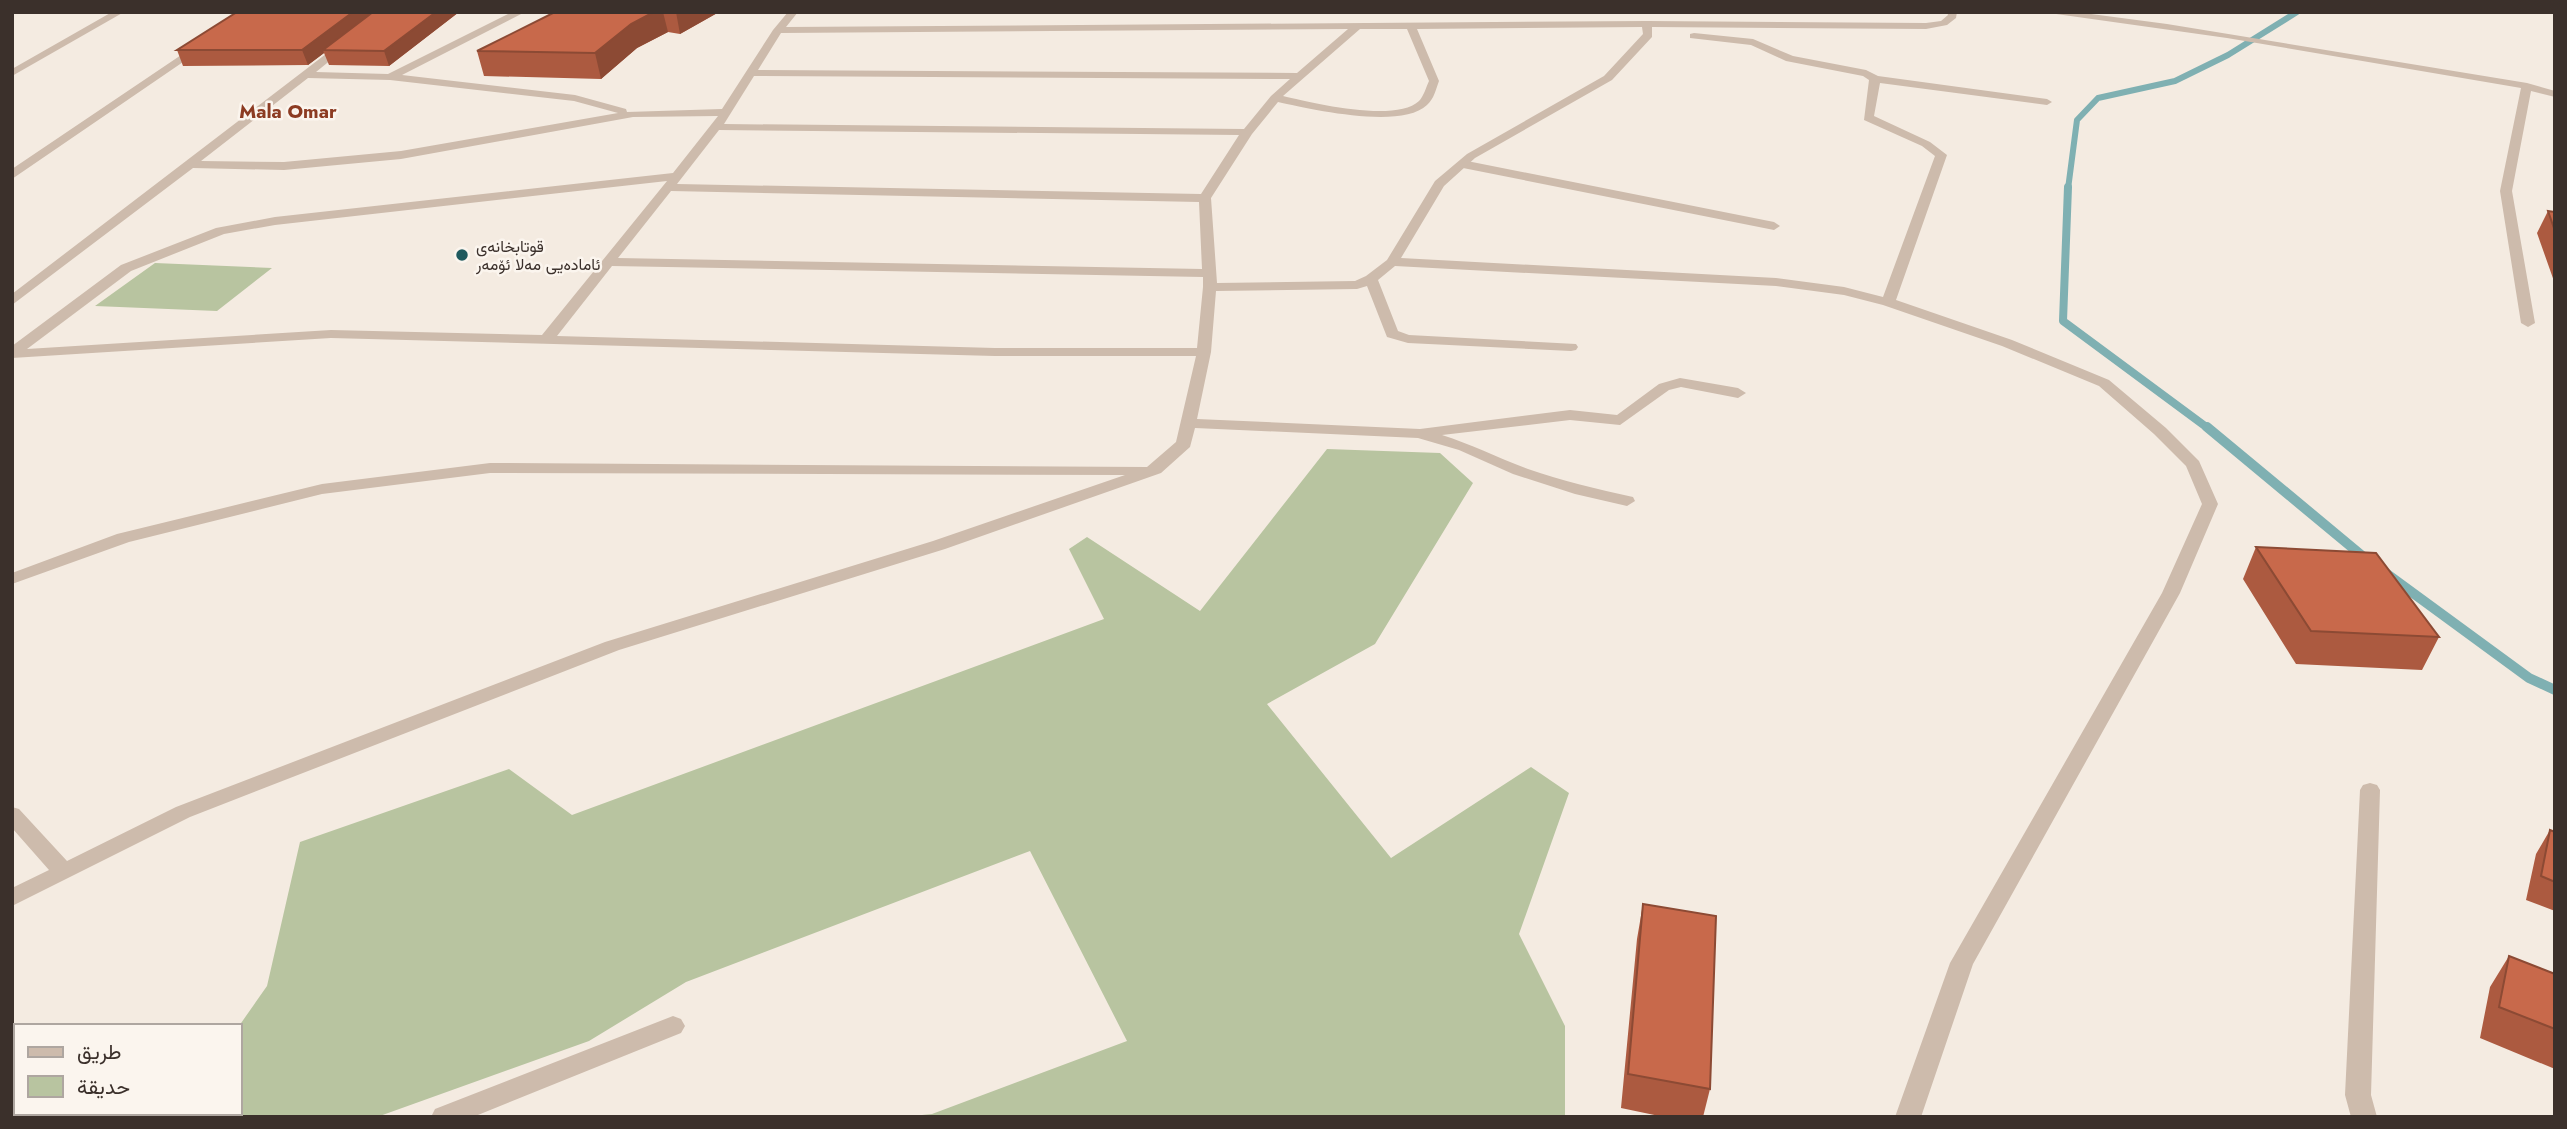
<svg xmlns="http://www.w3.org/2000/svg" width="2567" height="1129" viewBox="0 0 2567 1129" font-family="Jost,Vazirmatn,sans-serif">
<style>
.green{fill:#b8c4a0}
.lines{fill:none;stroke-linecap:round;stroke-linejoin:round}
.stream-far2{stroke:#7fb0b2;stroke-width:6}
.stream-far1{stroke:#7fb0b2;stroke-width:8}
.stream{stroke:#7fb0b2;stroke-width:10}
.lane{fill:#cdbbac;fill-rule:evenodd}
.street{fill:#cdbbac;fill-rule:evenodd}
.wall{fill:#ac5a40}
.shaded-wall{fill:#8c4a34}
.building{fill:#c8694b;stroke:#8c4a34;stroke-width:2}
.poi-dot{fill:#1f5a5e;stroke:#fbf5ee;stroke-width:2.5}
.labels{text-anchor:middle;stroke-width:5;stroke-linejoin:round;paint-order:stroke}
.far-poi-label{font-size:16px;fill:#3b302b;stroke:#fbf5ee;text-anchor:start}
.far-quarter-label{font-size:19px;font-weight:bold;fill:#8c3b22;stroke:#fbf5ee}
</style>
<rect width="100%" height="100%" fill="#f4ebe1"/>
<path class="green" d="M155 263 272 268 217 311 95 306Z
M1327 449 1440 453 1473 483 1375 644 1267 704 1391 858 1531 767 1569 793 1519 934 1565 1026V1117H902L932 1114 1127 1041 1030 851 686 982 589 1041 377 1117H175L177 1113H240L239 1026 267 986 300 842 509 769 572 815 1104 619 1069 549 1087 537 1200 611Z"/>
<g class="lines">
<path class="stream-far2" d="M2068 189 2077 120 2098 98 2175 81 2228 55 2297 12"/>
<path class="stream-far1" d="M2068 187 2063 321 2209 429"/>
<path class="stream" d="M2207 427 2366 559
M2387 574 2529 678 2555 690"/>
<path class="lane" d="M1462 160 1774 222 1780 226 1774 230 1458 167 1456 164Z"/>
<path class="street" d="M112 12H124L12 76V69Z
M512 12H525L402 75 575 95 626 109 627 112 722 109 773 30 788 12H798L786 27 1647 21 1926 23 1941 21 1948 15 1947 12H1957L1956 18 1947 25 1926 29 1652 27V37L1612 80 1475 158 1444 186 1401 258 1776 278 1844 287 1883 297 1935 156 1922 146 1864 120 1869 80 1863 76 1786 61 1751 45 1690 38V34L1694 33 1753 39 1793 56 1866 70 1878 76 2047 99 2052 102 2047 105 1880 83 1874 116 1930 142 1947 155 1896 300 2012 340 2109 380 2166 428 2199 461 2218 504 2180 593 1973 964 1921 1117H1895L1950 963 2162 593 2202 504 2186 466 2154 434 2099 386 2002 346 1883 305 1844 295 1776 286 1395 266 1378 280 1398 331 1409 335 1576 344 1578 347 1576 350 1571 351 1408 343 1387 337 1367 286 1357 289 1216 291 1211 352 1197 419 1420 429 1570 410 1617 415 1659 384 1680 378 1738 388 1746 393 1738 398 1681 387 1669 390 1620 425 1570 420 1442 435C1471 444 1498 458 1528 469 1562 481 1597 489 1633 497L1635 501 1627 506 1575 494 1513 474 1459 450 1418 438 1195 428 1190 447 1161 473 945 549 619 650 190 817 12 906V888L49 870 12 828V807L19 809 67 861 176 807 605 642 933 541 1125 475 490 473 322 494 129 542 12 584V573L117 534 322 484 490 463 1147 467 1176 442 1196 356H995L331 338 12 358V346L121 265 216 228 275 217 673 173 718 116 633 117 401 159 284 170 193 168 12 305V294L339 44 348 46 316 72 388 74ZM1642 27 1643 34 1604 76 1467 154 1435 181 1387 260 1366 276 1355 281 1217 283 1211 198 1252 134 1278 102C1310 109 1401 130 1427 105 1434 99 1436 89 1439 81L1417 29ZM1348 29 1297 73 758 70 781 33ZM1360 29H1407L1429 81C1426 87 1424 96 1419 101 1396 123 1312 103 1283 96ZM754 76 1290 79 1271 96 1244 129 724 124ZM308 78 390 80 574 101 618 113 401 151 284 162 201 161ZM719 130 1239 135 1201 194 677 184ZM667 181 542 335 331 330 27 349 131 271 224 234 275 225ZM671 191 1199 202 1202 269 618 258ZM612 266 1203 277V287L1197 348H995L557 336Z
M2042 12H2076L2167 24 2527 83 2555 91V97L2531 91 2512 191 2535 323 2528 327 2521 323 2500 191 2521 88 2227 38Z
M196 45 205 47 12 179V169Z
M2370 783 2377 785 2380 790 2371 1095 2377 1117H2351L2345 1095 2360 790 2363 785Z
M673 1016 681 1019 685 1026 681 1033 473 1117H431L435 1109Z"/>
</g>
<path class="wall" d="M459 12 389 66 329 65 324 53 308 65 183 66 177 50Z
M555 12H719L680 34 668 32 637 48 601 79 484 76 477 51Z
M2548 211 2555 212V284L2537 233Z
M2256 547 2439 637 2422 670 2296 664 2243 579Z
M2550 830 2555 832V911L2526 900 2536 854Z
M1643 904 1710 1089 1703 1117H1664L1621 1108 1637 939Z
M2509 956 2555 974V1069L2480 1038 2490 987Z"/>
<path class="shaded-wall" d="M353 12H377L323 50 324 53 308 65 302 50Z
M436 12H459L389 66 384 51Z
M654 12H663L668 32 637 48 601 79 595 53 631 24Z
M676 12H719L680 34Z"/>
<path class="building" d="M237 12H353L302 50H177Z
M373 12H436L384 51 323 50Z
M555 12H654L631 24 595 53 477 51Z
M2548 211 2555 212V231Z
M2256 547 2376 553 2439 637 2311 631Z
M2550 830 2555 832V882L2541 876Z
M1643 904 1716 916 1710 1089 1628 1074Z
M2509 956 2555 974V1029L2499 1007Z"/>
<circle class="poi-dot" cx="462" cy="255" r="7"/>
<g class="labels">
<g class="far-poi-label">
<text x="476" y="252">قوتابخانەی<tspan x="476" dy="18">ئامادەیی مەلا ئۆمەر</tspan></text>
</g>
<g class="far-quarter-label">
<text x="288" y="118">Mala Omar</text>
</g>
</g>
<rect width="2567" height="1129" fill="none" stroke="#3b302b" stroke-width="28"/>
<rect x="14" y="1024" width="228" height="91" fill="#fbf5ee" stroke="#aea6a0" stroke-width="2"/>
<rect x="28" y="1047" width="35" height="10" fill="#cdbbac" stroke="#aea6a0" stroke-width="2"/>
<text x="77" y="1059" font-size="21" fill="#3b302b">طريق</text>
<rect x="28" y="1076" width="35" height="21" fill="#b8c4a0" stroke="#aea6a0" stroke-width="2"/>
<text x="77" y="1094" font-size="21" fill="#3b302b">حديقة</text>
</svg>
